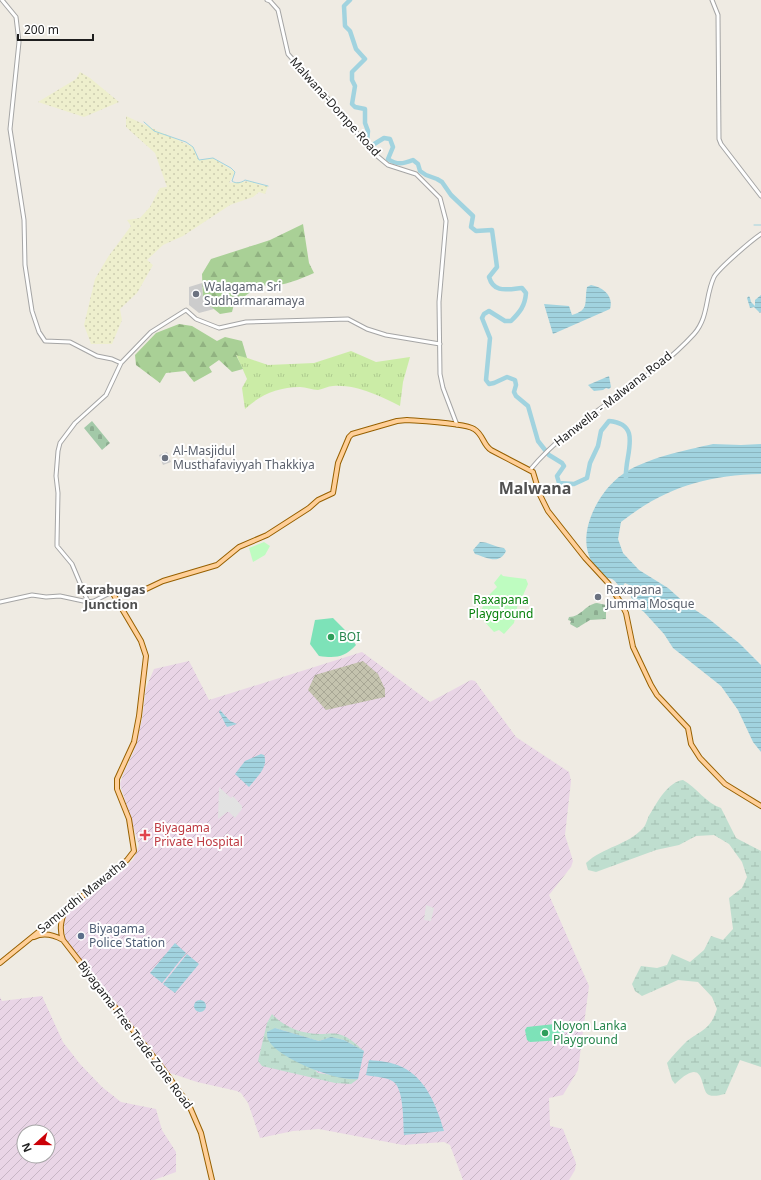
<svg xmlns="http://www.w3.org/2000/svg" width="761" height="1180" viewBox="0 0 761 1180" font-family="'Noto Sans',sans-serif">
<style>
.industrial{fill:url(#industrial-furrows);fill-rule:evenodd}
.religious{fill:#ccc}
.construction{fill:url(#construction-cross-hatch)}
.farmland{fill:url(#farmland-dots)}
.grass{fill:url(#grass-tufts)}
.forest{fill:url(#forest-firs)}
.wetland{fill:url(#wetland-marsh)}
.cemetery{fill:url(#cemetery-stones)}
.park{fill:#befcc0}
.pitch{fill:#7de2b8}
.parking{fill:#e2e2e2}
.water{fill:url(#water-rules)}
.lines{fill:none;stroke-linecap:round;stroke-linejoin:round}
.stream{stroke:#a1d3df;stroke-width:1}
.river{stroke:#a1d3df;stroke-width:4.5}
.minor-casing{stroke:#a5a5a5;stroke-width:5}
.major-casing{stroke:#976000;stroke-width:6}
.minor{stroke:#fff;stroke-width:3}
.major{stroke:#ffcf98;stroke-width:4}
.worship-dot{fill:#6b7280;stroke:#fff;stroke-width:1.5}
.leisure-dot{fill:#2e9e5b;stroke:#fff;stroke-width:1.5}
.health-dot{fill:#e0444e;stroke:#fff;stroke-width:1.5}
.service-dot{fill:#5c6f8a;stroke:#fff;stroke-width:1.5}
.labels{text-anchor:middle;stroke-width:4;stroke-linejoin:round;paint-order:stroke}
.street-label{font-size:12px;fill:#1e1e1e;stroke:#fff}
.worship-label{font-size:12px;fill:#5b616d;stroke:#fff;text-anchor:start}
.park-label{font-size:12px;fill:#07810c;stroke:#fff}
.leisure-label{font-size:12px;fill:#27864d;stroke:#fff;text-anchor:start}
.health-label{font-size:12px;fill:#be3a42;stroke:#fff;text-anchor:start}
.service-label{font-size:12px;fill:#4e5e75;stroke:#fff;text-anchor:start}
.neighbourhood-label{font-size:13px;font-weight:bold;fill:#515151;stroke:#fff}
.district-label{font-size:16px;font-weight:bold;fill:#515151;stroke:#fff}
</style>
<defs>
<pattern id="industrial-furrows" width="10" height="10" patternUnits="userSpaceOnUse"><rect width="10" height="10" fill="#e9d5e6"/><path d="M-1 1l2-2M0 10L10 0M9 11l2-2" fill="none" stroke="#c7b6c5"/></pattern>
<pattern id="construction-cross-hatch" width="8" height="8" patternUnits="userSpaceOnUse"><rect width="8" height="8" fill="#c4c3ae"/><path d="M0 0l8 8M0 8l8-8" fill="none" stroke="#a8a795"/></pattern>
<pattern id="farmland-dots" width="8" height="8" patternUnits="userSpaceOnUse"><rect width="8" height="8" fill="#eeefcd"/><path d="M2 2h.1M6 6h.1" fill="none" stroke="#ccccb0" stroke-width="1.8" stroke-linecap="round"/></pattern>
<pattern id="grass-tufts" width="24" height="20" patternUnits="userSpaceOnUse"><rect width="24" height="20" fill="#cbeca6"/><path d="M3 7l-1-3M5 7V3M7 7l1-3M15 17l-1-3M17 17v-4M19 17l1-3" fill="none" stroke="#aeca8e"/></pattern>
<pattern id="forest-firs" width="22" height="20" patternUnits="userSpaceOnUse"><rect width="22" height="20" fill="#a9d096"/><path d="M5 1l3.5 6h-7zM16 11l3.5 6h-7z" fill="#91b281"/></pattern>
<pattern id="wetland-marsh" width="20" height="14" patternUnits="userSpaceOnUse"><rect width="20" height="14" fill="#bfdecf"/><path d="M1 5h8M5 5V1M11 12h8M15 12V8" fill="none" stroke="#a4beb1"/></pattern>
<pattern id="cemetery-stones" width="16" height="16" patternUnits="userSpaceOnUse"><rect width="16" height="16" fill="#a3c9a8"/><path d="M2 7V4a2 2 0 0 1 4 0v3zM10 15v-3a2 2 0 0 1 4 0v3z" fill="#8cac90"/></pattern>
<pattern id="water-rules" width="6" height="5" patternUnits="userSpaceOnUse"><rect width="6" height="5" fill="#a1d3df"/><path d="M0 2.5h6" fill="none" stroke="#8ab5bf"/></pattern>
</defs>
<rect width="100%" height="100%" fill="#efebe3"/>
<path class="industrial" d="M362 652 430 702 471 680 475 681 516 737 569 772 571 781 565 835 573 861 571 867 549 895 589 986 578 1070 563 1095 549 1098 550 1126 563 1129 576 1163 575 1170 569 1180H463L450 1145 444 1142 403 1145 319 1129 293 1131 260 1138 248 1103 241 1093 237 1091 197 1082 170 1073 65 939 64 921 68 912 125 867 133 860 137 851 139 845 120 784 124 772 134 751 142 720 146 688 154 669 189 661 209 700Z
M42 996 63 1042 80 1064 102 1087 121 1102 156 1109 162 1130 176 1152V1172L154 1180H0V997L2 1001ZM24 1132H48V1156H24Z"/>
<path class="religious" d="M202 283 203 300 214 309 199 313 189 305V287Z
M167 452 171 462 163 465 159 455Z"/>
<path class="construction" d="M363 661 378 674 385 689V697L326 710 308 690 315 675Z"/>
<path class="farmland" d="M80 72 90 78 119 102 84 117 38 102 76 79Z
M126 116 193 147 199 160 213 158 235 172 229 183 251 181 259 185 268 186 265 194 259 192 253 197 230 205 183 236 163 245 147 260 153 265 137 293 120 309 122 320 112 344H91L84 325 95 279 108 257 131 226 127 220 140 218 150 207 160 188 167 187 155 153 126 127Z"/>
<path class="grass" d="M351 351 376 362 410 357 403 382 400 406C381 396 355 384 333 386 328 386 323 389 318 390 312 390 306 387 300 387 278 387 260 395 245 409L242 388 247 379 236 354 268 365 314 363Z"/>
<path class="forest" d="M303 224 309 263 314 273C296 281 279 288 260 285L234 304 232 312 220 314 203 300 202 274 211 259 270 240Z
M179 324 192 326 217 341 225 337 242 341 247 358 236 355 243 369 232 372 219 360 209 367 212 372 194 382 185 371 166 373 160 383 136 365 135 355 156 333Z"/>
<path class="wetland" d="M683 780C697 788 706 803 721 808L736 838 761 851V1067L740 1060 725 1094C720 1095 714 1097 709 1095 699 1091 707 1053 675 1084L672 1080 667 1063C673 1055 680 1048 687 1041 703 1029 710 1030 717 1009L712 997 698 982 678 980 642 996 635 991 632 984 641 966 657 968 667 965 672 954 690 962 704 950 711 936 723 940 733 929 729 898 742 888 747 877 742 862 729 844 714 835 696 836 679 845 656 850 596 872 588 870 586 863C603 847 628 845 643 828 647 824 647 818 650 814 657 802 668 782 683 780Z
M272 1014C284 1027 302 1034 320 1034 329 1034 335 1032 344 1036 351 1039 358 1046 364 1051L344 1040 331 1037 319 1041 275 1028 318 1073 358 1079 351 1084 335 1083 262 1066 258 1061 267 1023Z"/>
<path class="cemetery" d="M92 421 110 443 102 450 84 428Z
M597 603 606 605V619L590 620 577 628 570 624 571 621 568 620 569 617C581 617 586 604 597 603Z"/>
<path class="park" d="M264 542 270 546 265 555 253 562 249 548Z
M501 574 503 576 526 579 528 584 521 600 518 603 514 623 504 634 499 630 494 632 483 620 485 614 481 611 487 597 497 587 494 583Z"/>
<path class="pitch" d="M333 618 346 631 356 645C344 658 335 658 319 656L310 644 315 620Z
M564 1023V1036L563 1040 530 1042 527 1040 525 1030 527 1027Z"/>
<path class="parking" d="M219 787 231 798 233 796 242 806V809L235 818 229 812H227L218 819Z
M426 905 434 908 431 921 424 920Z"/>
<path class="water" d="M591 285C603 287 614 296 610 309L553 334 544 304 569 306 572 315C590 310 584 302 587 287Z
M761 295V312L760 313 754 307 750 308 747 298 749 296 750 298 751 302 755 306V300Z
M609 376 611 387 609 389 606 388 603 390 594 391 588 385Z
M713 444 741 445 761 444V474C706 475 664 488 621 522L618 539 623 553 639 570 668 588 686 604 709 619 739 643 761 665V752L753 742 738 710 721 686 673 648 664 634 644 612 637 607 631 597V586L625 583 621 588C618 586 616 581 612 579 610 578 606 578 604 576 600 573 595 566 592 562 575 534 599 490 623 474 646 458 686 450 713 444Z
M480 542C489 542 495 547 504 548L506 551C499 565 488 558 475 554L473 550Z
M220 710 230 721 237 724 227 727 219 712Z
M261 754 264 755C269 767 256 778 249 787L235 774 245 761Z
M175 943 186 953 162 983 150 973Z
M187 954 199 964 175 993 163 984Z
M194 1006a6 6 0 1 1 12 0a6 6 0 1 1-12 0Z
M275 1028 319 1041 331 1037 344 1040 364 1051 358 1079C338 1082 279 1059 269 1041 267 1039 267 1034 267 1032Z
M369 1060C380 1061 392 1062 402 1067 426 1078 437 1107 444 1131L404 1135C403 1122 404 1093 395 1083 389 1077 374 1077 366 1075Z"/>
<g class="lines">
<path class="stream" d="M144 122 154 131 186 142 193 147 199 160 213 158 231 168 235 172 232 181C236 184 241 183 245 180L268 186
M754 225H761"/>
<path class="river" d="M350 0 344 6 345 26 350 31 356 49 365 59 352 72V80L355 86 352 104 355 107 365 109V123L368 131 367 142 371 146 384 138 390 139 393 147 388 159C397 165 403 164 413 160L418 164 420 171 426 175 437 179 442 182 451 195 473 216 471 227 476 231 492 230 497 267 489 277C494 294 508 289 522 288L526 293C525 306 520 312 511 321H505L489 311 484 314 482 318 490 338 486 380 489 384 494 383 507 377 515 380 516 385 514 392 516 396 528 406 538 441 549 455 562 463 564 466 557 476 559 483 574 484 587 478 590 463 598 446 601 431 609 421C644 424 624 456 626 478"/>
<defs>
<path id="minor" d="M2 0 16 17 19 42 10 129 24 220 25 265 32 311 39 332 45 341 70 342 97 356 112 359 121 363
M267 0 270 1 278 10 288 54 347 120 370 150 388 165 416 174 440 198 446 221 439 302 440 374 443 388 457 425
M712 0 718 15 719 139 721 144 761 196
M530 470C576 414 646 387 694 334 709 317 705 296 714 277 719 268 752 240 761 234
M112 592 94 601 88 602 72 564 57 546V542L58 493 56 476 58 451 60 443 75 423 106 395 121 363 151 332 186 310 196 319 219 328 246 322 348 319 367 329 386 335 440 344
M0 602 32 595 46 597 60 596 88 602"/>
<path id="major" d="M34 937C44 932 54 935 63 940L163 1069 189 1105 201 1133 212 1180
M63 940C59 929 61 921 65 910
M0 963 127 860 134 851 129 819 117 789V779L134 742 139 716 146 656 141 641 112 592 144 590 163 581 217 565 239 547 267 535 309 508 318 500 333 493 338 463 349 437 352 434 397 421 407 420C420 421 465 423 474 429 483 434 483 445 491 450L533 472 540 495 548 511 585 558 608 583 621 603 626 613 633 647 651 685 657 695 688 728 691 744 700 758 725 784 761 806"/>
</defs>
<use href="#minor" class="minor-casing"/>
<use href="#major" class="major-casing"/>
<use href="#minor" class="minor"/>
<use href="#major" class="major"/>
</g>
<g class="worship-dot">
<circle cx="196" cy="294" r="4"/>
<circle cx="165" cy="458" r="4"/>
<circle cx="598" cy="597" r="4"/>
</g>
<g class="leisure-dot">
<circle cx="331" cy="637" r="4"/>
<circle cx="545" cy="1033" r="4"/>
</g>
<path class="health-dot" d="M143 829h4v4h4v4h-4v4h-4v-4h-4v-4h4z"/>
<circle class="service-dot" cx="81" cy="936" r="4"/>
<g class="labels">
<g class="street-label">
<text transform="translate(335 107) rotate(48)" y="4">Malwana-Dompe Road</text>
<text transform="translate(613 399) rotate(-38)" y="4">Hanwella - Malwana Road</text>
<text transform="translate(82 896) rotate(-39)" y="4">Samurdhi Mawatha</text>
<text transform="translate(135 1035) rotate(53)" y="4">Biyagama Free Trade Zone Road</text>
</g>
<g class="worship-label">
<text x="204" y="291">Walagama Sri<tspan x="204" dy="14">Sudharmaramaya</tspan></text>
<text x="173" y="455">Al-Masjidul<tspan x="173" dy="14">Musthafaviyyah Thakkiya</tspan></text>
<text x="606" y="594">Raxapana<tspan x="606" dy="14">Jumma Mosque</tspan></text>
</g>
<g class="park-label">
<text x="501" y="604">Raxapana<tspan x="501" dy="14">Playground</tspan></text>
</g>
<g class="leisure-label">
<text x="339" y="641">BOI</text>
<text x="553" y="1030">Noyon Lanka<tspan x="553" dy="14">Playground</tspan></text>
</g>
<g class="health-label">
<text x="154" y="832">Biyagama<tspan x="154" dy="14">Private Hospital</tspan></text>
</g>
<g class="service-label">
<text x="89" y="933">Biyagama<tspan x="89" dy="14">Police Station</tspan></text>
</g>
<g class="neighbourhood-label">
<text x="111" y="594">Karabugas<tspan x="111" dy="15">Junction</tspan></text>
</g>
<g class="district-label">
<text x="535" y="494">Malwana</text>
</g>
</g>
<g transform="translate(36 1144) rotate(249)"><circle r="19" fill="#ffffff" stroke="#a5a5a5"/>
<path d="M0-3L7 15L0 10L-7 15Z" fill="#cb0007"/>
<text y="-6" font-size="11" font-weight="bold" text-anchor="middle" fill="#1e1e1e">N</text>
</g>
<path d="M18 34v6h75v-6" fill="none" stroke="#1e1e1e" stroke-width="2"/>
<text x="24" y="34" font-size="12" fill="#1e1e1e" stroke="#ffffff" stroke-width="3" paint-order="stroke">200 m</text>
</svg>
